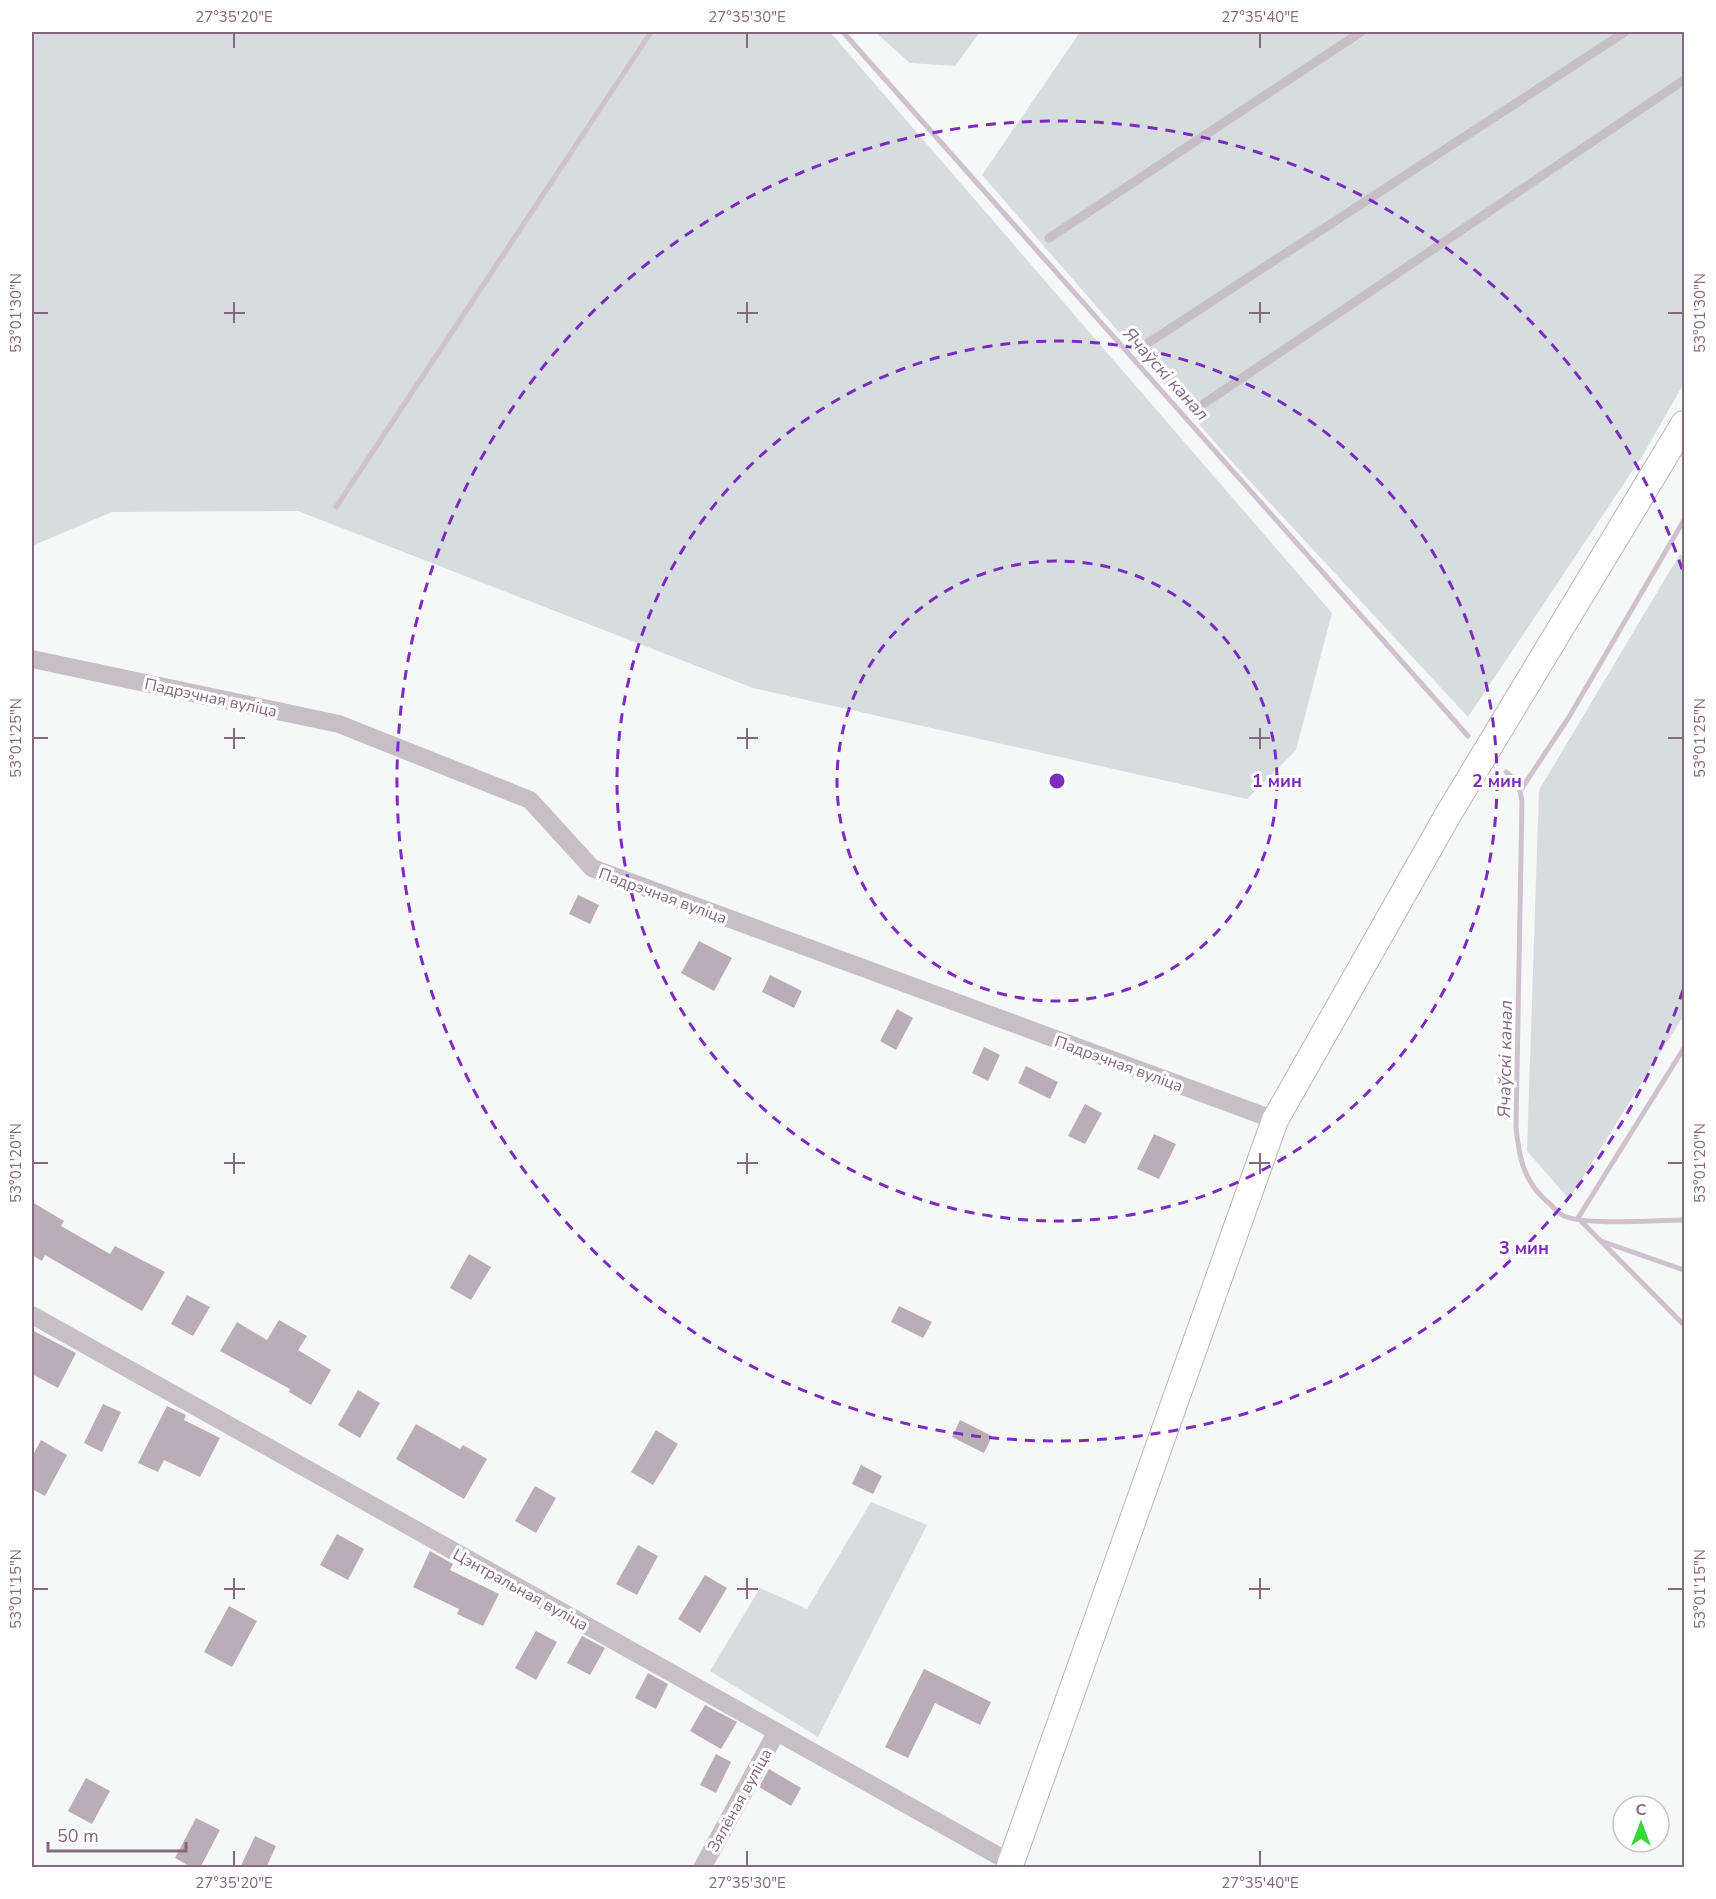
<svg xmlns="http://www.w3.org/2000/svg" width="1716" height="1899" viewBox="0 0 1716 1899" font-family="'Nunito Sans',sans-serif">
<style>
.green{fill:#d7dcdf}
.lines{fill:none;stroke-linecap:round;stroke-linejoin:round}
.stream{stroke:#cfc2ce;stroke-width:5}
.building{fill:#baadb7}
.secondary-casing{stroke:#beb4bc;stroke-width:28}
.service{stroke:#c7bfc6;stroke-width:9}
.minor{stroke:#c7bfc6;stroke-width:18}
.secondary{stroke:#fff;stroke-width:26}
.ticks{fill:none;stroke:#85697f;stroke-width:2}
.ring{fill:none;stroke:#7b2cbf;stroke-width:3;stroke-dasharray:10 8}
.labels{text-anchor:middle;stroke-width:6;stroke-linejoin:round;paint-order:stroke}
.street-label{font-size:16px;fill:#85697f;stroke:#fff}
.water-label{font-size:18px;font-style:italic;fill:#876a85;stroke:#fff}
.centre{fill:#7b2cbf;stroke:#fff;stroke-width:3}
.ring-label{font-size:18px;text-anchor:middle;font-weight:bold;fill:#7b2cbf;stroke:#fff;stroke-width:6;stroke-linejoin:round;paint-order:stroke}
.neatline{fill:none;stroke:#85697f;stroke-width:2}
.ticks-label{font-size:15px;text-anchor:middle;fill:#85697f}
</style>
<rect width="100%" height="100%" fill="#f6f8f8"/>
<path class="green" d="M32 32H830L1332 613 1296 750 1247 799 753 688 298 511 112 512 32 546Z
M875 32H980L955 66 910 63Z
M1080 32H1684V383L1643 455 1468 717 1232 462 982 175Z
M1680 554 1684 558V1015L1569 1199 1527 1151 1539 790Z
M871 1502 927 1525 818 1737 710 1671 760 1588 807 1609Z"/>
<g class="lines">
<path class="stream" d="M843 32 1468 736
M336 507 651 32
M1506 772 1518 782 1522 801 1516 1127C1519 1159 1524 1183 1550 1204 1554 1208 1559 1214 1564 1216 1588 1226 1656 1220 1684 1220
M1522 788 1569 717 1684 520
M1684 1048 1578 1218 1684 1325
M1601 1241 1684 1270"/>
</g>
<path class="building" d="M578 895 599 905 590 924 569 914Z
M699 941 732 958 714 991 681 973Z
M770 975 802 991 794 1008 762 992Z
M897 1009 913 1018 896 1050 880 1041Z
M984 1047 1000 1055 988 1081 972 1073Z
M1026 1066 1058 1082 1050 1099 1018 1083Z
M1085 1104 1102 1113 1085 1144 1068 1136Z
M1154 1134 1176 1144 1159 1179 1137 1169Z
M32 1202 64 1221 61 1226 110 1254 115 1246 165 1272 142 1311 45 1255 42 1261 32 1255Z
M469 1254 491 1267 471 1300 450 1288Z
M187 1295 210 1307 193 1336 171 1324Z
M899 1306 932 1322 923 1338 891 1322Z
M279 1320 307 1336 298 1350 331 1370 311 1405 289 1392 290 1389 220 1351 237 1322 267 1340Z
M32 1330 76 1353 58 1388 32 1374Z
M358 1390 380 1403 360 1438 338 1425Z
M103 1404 121 1412 102 1452 84 1443Z
M167 1406 186 1415 184 1420 220 1438 200 1477 164 1460 158 1472 138 1463Z
M960 1420 992 1436 984 1453 952 1437Z
M416 1424 460 1449 463 1445 487 1459 464 1499 396 1459Z
M656 1430 678 1444 653 1485 631 1472Z
M41 1440 67 1455 45 1496 32 1489V1457Z
M861 1465 882 1476 873 1494 852 1484Z
M535 1486 556 1498 536 1533 515 1521Z
M337 1534 364 1549 348 1580 320 1565Z
M638 1545 658 1556 637 1595 616 1584Z
M430 1551 453 1564 450 1570 499 1594 483 1626 457 1614 459 1609 413 1587Z
M705 1575 727 1588 700 1633 678 1619Z
M229 1606 257 1621 232 1667 204 1652Z
M536 1631 557 1642 536 1680 515 1668Z
M582 1636 605 1648 590 1675 567 1663Z
M924 1669 991 1702 980 1725 935 1703 908 1758 885 1747Z
M648 1673 668 1684 656 1709 635 1698Z
M705 1705 737 1722 721 1749 690 1731Z
M716 1754 731 1762 716 1793 700 1785Z
M769 1769 801 1788 791 1806 759 1787Z
M86 1778 110 1791 92 1824 68 1811Z
M196 1818 220 1830 200 1868H193L175 1858Z
M255 1836 276 1846 266 1868H240Z"/>
<g class="lines">
<defs>
<path id="secondary" d="M1009 1868 1275 1120 1449 813 1684 424"/>
</defs>
<use href="#secondary" class="secondary-casing"/>
<path class="service" d="M1049 238 1361 32
M1145 345 1625 32
M1199 407 1684 80"/>
<path class="minor" d="M32 659 339 724 530 800 592 868 1275 1120
M32 1315 1011 1863
M702 1868 776 1733"/>
<use href="#secondary" class="secondary"/>
</g>
<path class="ticks" d="M234 33V48M747 33V48M1260 33V48M234 302V323M747 302V323M1260 302V323M33 313H48M224 313H245M737 313H758M1249 313H1270M1668 313H1683M234 728V749M747 728V749M1260 728V749M33 738H48M224 738H245M737 738H758M1249 738H1270M1668 738H1683M234 1153V1174M747 1153V1174M1260 1153V1174M33 1163H48M224 1163H245M737 1163H758M1249 1163H1270M1668 1163H1683M234 1578V1599M747 1578V1599M1260 1578V1599M33 1589H48M224 1589H245M737 1589H758M1249 1589H1270M1668 1589H1683M234 1851V1866M747 1851V1866M1260 1851V1866"/>
<g class="ring">
<circle cx="1057" cy="781" r="220"/>
<circle cx="1057" cy="781" r="440"/>
<path d="M1683 990A660 660 0 1 1 1683 572"/>
</g>
<g class="labels">
<g class="street-label">
<text transform="translate(211 697) rotate(12)" y="6">Падрэчная вуліца</text>
<text transform="translate(663 895) rotate(20)" y="6">Падрэчная вуліца</text>
<text transform="translate(1119 1063) rotate(20)" y="6">Падрэчная вуліца</text>
<text transform="translate(521 1589) rotate(29)" y="6">Цэнтральная вуліца</text>
<text transform="translate(739 1800) rotate(-61)" y="6">Зялёная вуліца</text>
</g>
<g class="water-label">
<text transform="translate(1166 374) rotate(48)" y="6">Ячаўскі канал</text>
<text transform="translate(1505 1059) rotate(-89)" y="6">Ячаўскі канал</text>
</g>
</g>
<circle cx="1057" cy="781" r="9" class="centre"/>
<g class="ring-label">
<text x="1277" y="787">1 мин</text>
<text x="1497" y="787">2 мин</text>
<text x="1524" y="1254">3 мин</text>
</g>
<rect width="1716" height="1899" fill="none" stroke="#ffffff" stroke-width="66"/>
<g transform="translate(1641 1824)"><circle r="28" fill="#ffffff" stroke="#cec3cc" stroke-width="1.5"/>
<path d="M0-4.5L10 22L0 15L-10 22Z" fill="#35d937"/>
<text y="-9" font-size="16" font-weight="bold" text-anchor="middle" fill="#85697f">С</text>
</g>
<path d="M48 1842v9h138v-9" fill="none" stroke="#85697f" stroke-width="3"/>
<text x="57" y="1842" font-size="18" fill="#85697f" stroke="#ffffff" stroke-width="4.5" paint-order="stroke">50 m</text>
<rect x="33" y="33" width="1650" height="1833" class="neatline"/>
<g class="ticks-label">
<text x="234" y="22">27°35'20"E</text>
<text x="747" y="22">27°35'30"E</text>
<text x="1260" y="22">27°35'40"E</text>
<text transform="translate(16 313) rotate(-90)" y="5">53°01'30"N</text>
<text transform="translate(1700 313) rotate(-90)" y="5">53°01'30"N</text>
<text transform="translate(16 738) rotate(-90)" y="5">53°01'25"N</text>
<text transform="translate(1700 738) rotate(-90)" y="5">53°01'25"N</text>
<text transform="translate(16 1163) rotate(-90)" y="5">53°01'20"N</text>
<text transform="translate(1700 1163) rotate(-90)" y="5">53°01'20"N</text>
<text transform="translate(16 1589) rotate(-90)" y="5">53°01'15"N</text>
<text transform="translate(1700 1589) rotate(-90)" y="5">53°01'15"N</text>
<text x="234" y="1888">27°35'20"E</text>
<text x="747" y="1888">27°35'30"E</text>
<text x="1260" y="1888">27°35'40"E</text>
</g>
</svg>
